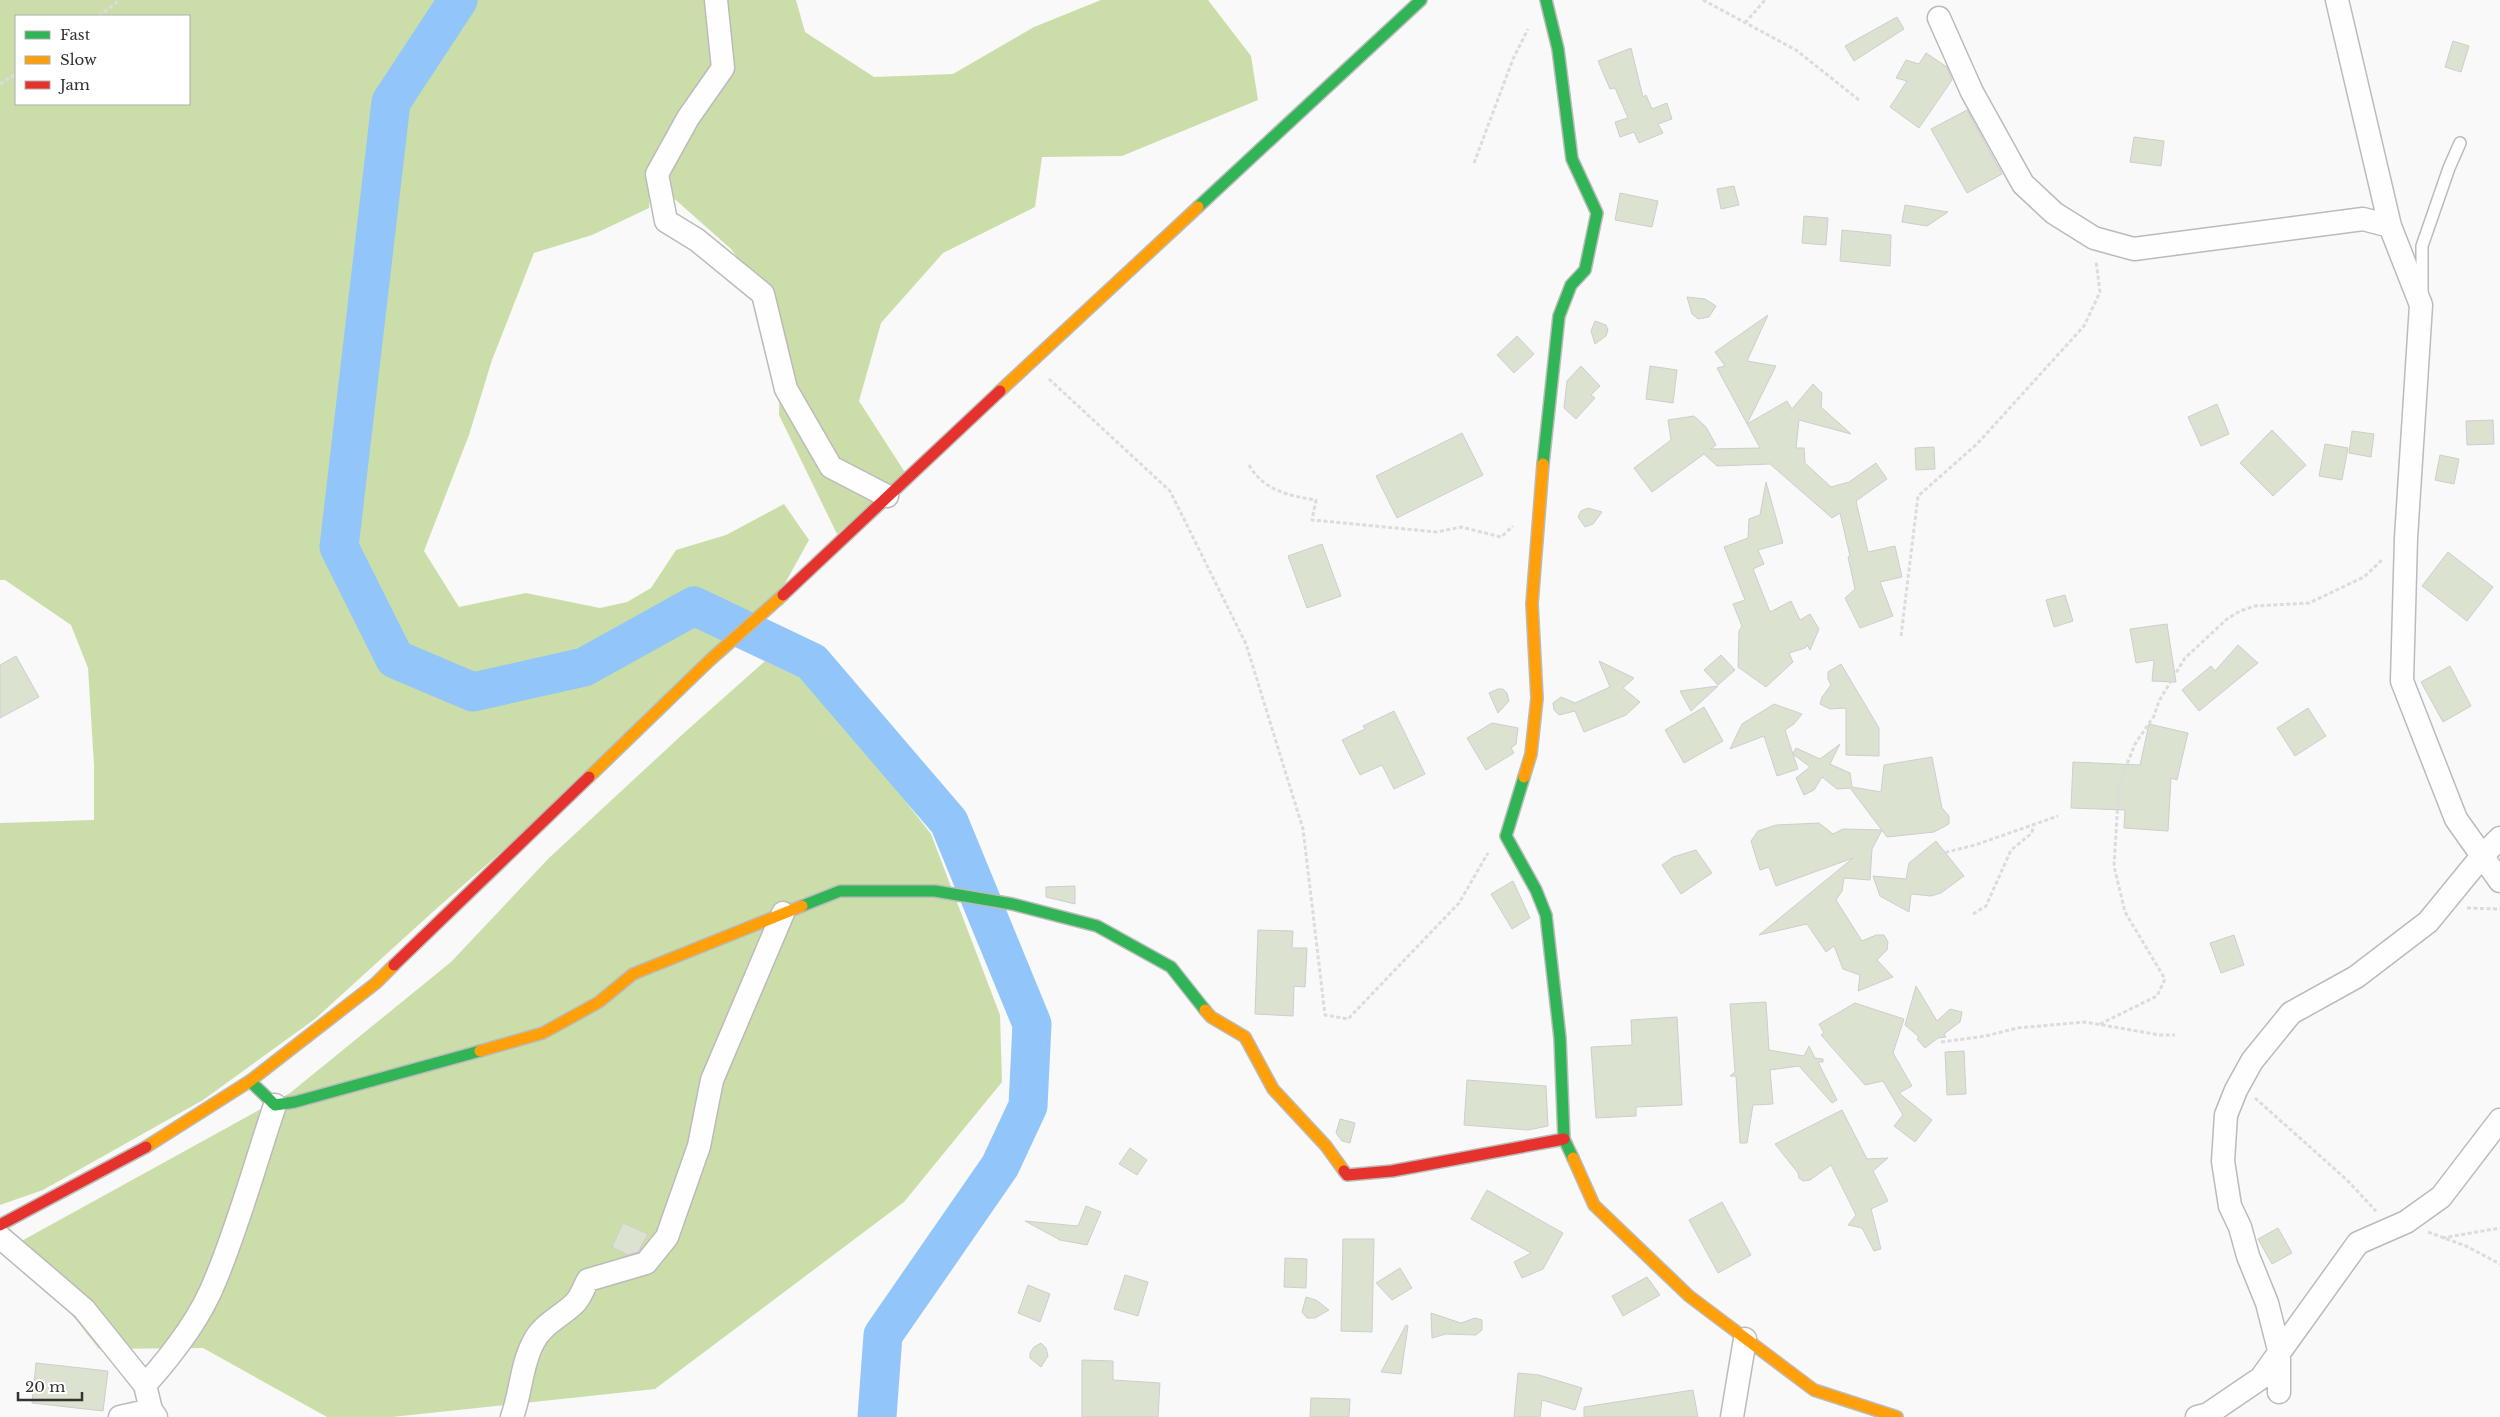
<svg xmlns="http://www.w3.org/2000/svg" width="2500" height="1417" viewBox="0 0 2500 1417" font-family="'Libre Baskerville',serif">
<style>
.forest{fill:#cbdea9;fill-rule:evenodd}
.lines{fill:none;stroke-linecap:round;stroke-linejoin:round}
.river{stroke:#92c5f9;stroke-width:39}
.building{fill:#dbe2d0;stroke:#cececd}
.lane-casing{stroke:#babbba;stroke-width:14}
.street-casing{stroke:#babbba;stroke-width:25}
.fast-casing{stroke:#babbba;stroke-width:14}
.slow-casing{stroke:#babbba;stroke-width:14}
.jam-casing{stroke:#babbba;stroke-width:14}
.path{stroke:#dbdcdb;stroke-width:3;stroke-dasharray:4 2.5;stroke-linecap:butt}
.lane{stroke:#fefefe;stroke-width:11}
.street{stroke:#fefefe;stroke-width:22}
.fast{stroke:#30b455;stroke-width:11}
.slow{stroke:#ff9f0a;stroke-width:11}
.jam{stroke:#e5322d;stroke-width:11}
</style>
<rect width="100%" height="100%" fill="#f8f9f8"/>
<path class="forest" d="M0 0H796L805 32 874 77 953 74 1034 27 1101 0H1208L1251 56 1258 100 1122 156 1042 157 1035 207 943 253 881 323 859 401 906 474 837 534 779 415 781 317 731 249 669 194 653 157 649 208 592 235 534 253 492 360 469 435 424 551 459 607 526 593 600 608 627 602 651 588 676 550 726 535 784 504 809 540 763 623 436 909 315 1019 203 1100 43 1190 0 1205V823L94 820V765L88 668 71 625 5 580H0ZM16 16H189V104H16Z
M765 661 815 685 931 834 1000 1015 1002 1082 904 1202 655 1389 392 1417H327L203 1348 99 1349 16 1244 290 1093 451 962 549 858 684 733Z"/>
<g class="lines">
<path class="river" d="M458 0 391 102 339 547 395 659 473 692 584 667 694 606 812 662 949 822 1032 1024 1028 1106 1000 1166 883 1335 877 1417"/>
</g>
<path class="building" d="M1897 17 1904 29 1854 61 1845 46Z
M2453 41 2469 46 2461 72 2445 67Z
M1631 48 1643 97 1646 95 1652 109 1667 103 1672 119 1658 124 1663 133 1639 143 1634 132 1620 137 1615 122 1628 118 1615 88 1610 89 1598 61Z
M1926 53 1947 67 1952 80 1919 128 1890 107 1907 81 1896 78 1906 60 1919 64Z
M1967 110 2002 174 1967 193 1931 129Z
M2134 137 2164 141 2161 166 2130 162Z
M1734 186 1739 205 1721 209 1717 189Z
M1620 193 1658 201 1652 227 1615 220Z
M1905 205 1948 212 1927 226 1902 222Z
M1804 216 1828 218 1826 245 1802 243Z
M1842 230 1891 235 1890 266 1840 261Z
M1687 297 1705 299 1716 306 1709 317 1698 319 1692 314Z
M1768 315 1747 361 1776 366 1747 424 1787 401 1792 409 1813 384 1822 393 1821 407 1851 434 1799 420 1796 448H1804L1805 463 1831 487 1849 482 1876 463 1887 479 1856 501 1868 552 1895 546 1902 577 1880 582 1893 616 1860 628 1845 598 1855 589 1848 557 1850 556 1840 513 1832 518 1770 464 1717 466 1704 454 1652 492 1634 468 1671 440 1668 420 1694 416 1706 427 1716 445 1710 449 1760 448 1717 368 1725 366 1715 352Z
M1595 321 1606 325 1608 330 1606 336 1595 344 1591 331Z
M1517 336 1534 354 1514 373 1497 355Z
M1581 366 1600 386 1591 395 1595 398 1576 419 1564 408 1567 381Z
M1650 366 1677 370 1673 403 1646 399Z
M2217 404 2229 434 2201 446 2188 417Z
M2493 420 2494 444 2467 445 2466 421Z
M2272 430 2306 465 2273 496 2240 463Z
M2352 431 2374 434 2371 457 2349 453Z
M1462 433 1483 475 1397 518 1376 476Z
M2325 444 2348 448 2342 480 2319 476Z
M1934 447 1935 469 1916 470 1915 448Z
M2440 455 2459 459 2454 484 2435 480Z
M1766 482 1783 543 1758 550 1764 564 1753 569 1770 612 1791 601 1800 620 1810 614 1819 629 1810 650 1807 645 1805 648 1789 653 1793 662 1766 687 1738 667 1739 631 1742 626 1733 604 1745 600 1724 547 1748 538 1749 519 1760 515Z
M1588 508 1602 512 1593 524 1585 527 1578 517 1581 511Z
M1322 544 1341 596 1307 608 1288 556Z
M2448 552 2493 587 2467 621 2422 586Z
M2065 595 2073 621 2054 627 2046 600Z
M2167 624 2176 682 2152 681 2154 660 2136 663 2130 629Z
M2238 645 2258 663 2199 711 2182 690 2211 666 2215 671Z
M1721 655 1735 670 1718 685 1704 670Z
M16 656 39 697 0 718V665Z
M1599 661 1634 678 1623 688 1640 702 1626 715 1584 732 1575 711 1559 715 1554 710 1553 703 1561 697 1575 703 1610 687Z
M1841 664 1879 728V756L1846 755V708L1830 709 1820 704 1822 697 1831 685 1828 679V672Z
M2450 666 2471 706 2443 722 2421 682Z
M1718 686 1691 711 1680 691Z
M1498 689H1503L1507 693 1509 701 1498 713 1489 693Z
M1774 704 1802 714 1794 724 1785 730 1798 769 1777 776 1764 736 1730 749 1742 724Z
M1704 707 1723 741 1684 763 1665 730Z
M2308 708 2326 736 2295 756 2277 728Z
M1394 711 1425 774 1394 789 1382 765 1360 775 1342 740 1365 729 1363 726Z
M1492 723 1518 728 1516 744 1511 748 1514 753 1486 770 1467 738Z
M2149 724 2188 733 2177 780 2171 778 2168 831 2124 828 2125 810 2071 808 2073 762 2140 765Z
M1840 744 1830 764 1850 773 1852 787 1881 792 1884 765 1932 757 1942 808 1949 816V824L1934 832 1887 837 1850 788 1837 789 1822 777 1814 790 1804 795 1796 778 1810 767 1793 754 1796 748 1820 759Z
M1819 823 1833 834 1843 829 1882 830 1872 849 1870 880 1844 878 1842 891 1836 900 1862 941 1876 935H1884L1888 942 1887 950 1877 960 1893 977 1858 991 1860 975 1843 969 1834 946 1826 952 1807 924 1759 935 1853 858 1776 886 1769 867 1760 870 1751 841 1758 831 1776 825Z
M1936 841 1964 876 1941 893 1931 896 1911 894 1909 912 1880 896 1873 876 1906 879 1909 863Z
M1696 850 1712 873 1681 894 1662 865 1673 857Z
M1513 881 1530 918 1512 929 1491 894Z
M1075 886V904L1046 897V887Z
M1258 930 1293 931 1292 948H1307L1305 987 1294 986 1293 1016 1255 1014Z
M2234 935 2244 965 2221 973 2210 943Z
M1916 986 1937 1021 1950 1009 1962 1012 1960 1022 1944 1034 1946 1037 1938 1038 1925 1048 1917 1039 1919 1037 1905 1025Z
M1766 1002 1769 1050 1804 1056 1809 1046 1815 1058 1823 1059V1062H1818L1837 1100 1832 1103 1799 1066 1770 1070 1773 1104 1753 1105 1747 1143H1740L1736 1076H1730L1735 1072 1730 1004Z
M1855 1003 1904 1019 1893 1053 1912 1086 1899 1093 1932 1120 1915 1142 1894 1126 1903 1115 1883 1081 1865 1085 1821 1035 1824 1033 1819 1024Z
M1677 1017 1682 1105 1636 1107V1116L1596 1118 1591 1047 1632 1045 1631 1020Z
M1964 1051 1966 1094 1947 1095 1945 1052Z
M1467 1080 1546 1086 1548 1126 1528 1130 1464 1125Z
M1842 1110 1867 1159 1888 1158 1873 1171 1888 1201 1871 1209 1881 1249 1874 1251 1862 1228 1848 1225 1856 1215 1831 1165 1810 1180 1803 1181 1799 1178 1798 1173 1775 1144Z
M1340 1119 1355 1123 1350 1143 1342 1141 1336 1133Z
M1130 1148 1147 1160 1137 1175 1119 1164Z
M1487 1190 1563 1233 1543 1269 1522 1278 1514 1262 1531 1253 1471 1219Z
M1722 1202 1751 1255 1718 1273 1689 1220Z
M1086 1206 1101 1212 1087 1245 1060 1240 1025 1221 1078 1226Z
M623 1223 648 1234 638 1252 628 1255 612 1247Z
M2278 1228 2292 1253 2272 1264 2258 1239Z
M1343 1239H1374L1372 1332 1341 1331Z
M1285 1258 1307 1259 1306 1288 1284 1287Z
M1400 1268 1412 1288 1392 1300 1376 1283Z
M1125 1275 1148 1282 1138 1316 1114 1309Z
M1647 1277 1660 1295 1623 1316 1612 1296Z
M1028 1285 1050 1294 1040 1322 1018 1313Z
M1306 1297 1316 1300 1329 1310 1315 1318H1307L1302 1312Z
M1431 1313 1461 1323 1475 1318 1482 1320V1330L1476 1335 1446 1334 1432 1338Z
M1406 1325 1408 1326 1401 1374 1381 1372Z
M1041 1343 1046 1348 1048 1356 1041 1367 1030 1358V1353L1034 1347Z
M1082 1360 1113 1361V1380L1160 1383 1158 1417H1082Z
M36 1363 108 1371 103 1411 32 1403Z
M1518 1373 1539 1375 1582 1388 1575 1410 1542 1400 1540 1417H1514Z
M1693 1390 1698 1417H1584V1407Z
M1311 1398 1350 1399 1349 1417H1310Z"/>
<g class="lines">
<defs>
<path id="lane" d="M2422 291V246L2449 168 2460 143"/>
<path id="street" d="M716 0 723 68 688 118 657 174 666 221 697 240 763 294 786 389 831 467 887 496
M2337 0 2390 226 2421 305 2406 538 2402 681 2456 819 2500 881
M1939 18 1972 92 2023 184 2054 213 2094 238 2134 249 2363 219 2390 226
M0 1237 84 1309 145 1385 151 1410 156 1417
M145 1385C172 1355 200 1319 215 1281 239 1224 255 1164 275 1105
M2279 1392V1350L2267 1303 2248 1256 2240 1227 2230 1206 2223 1161 2226 1115 2236 1090 2252 1061 2291 1013 2356 977 2428 922 2482 856 2500 838
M120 1417 151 1410
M512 1417C521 1393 521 1366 533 1343 542 1324 561 1317 575 1303 581 1297 584 1287 588 1280L646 1263 667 1237 699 1146 712 1080 783 913
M1732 1417 1745 1339
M2197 1417 2208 1414 2261 1378 2358 1243 2406 1222 2441 1197 2500 1120"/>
<path id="fast" d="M1198 207 1421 0
M1543 464 1559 316 1571 285 1585 270 1597 213 1572 159 1558 49 1546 0
M1524 777 1506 836 1536 890 1546 915 1560 1038 1564 1139 1573 1158
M802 906 840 891H935L1012 904 1097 926 1171 967 1205 1010
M250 1081 275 1105 295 1102 480 1051"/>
<path id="slow" d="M1000 391 1198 207
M589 777 711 659 783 595
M1524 777 1531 754 1537 698 1532 604 1543 464
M1205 1010 1211 1017 1245 1037 1273 1089 1326 1146 1344 1171
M480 1051 543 1033 599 1002 633 974 802 906
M146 1147 250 1081 376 983 394 965
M1573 1158 1594 1205 1689 1296 1814 1390 1897 1417"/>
<path id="jam" d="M783 595 1000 391
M394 965 589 777
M1344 1171 1347 1175 1392 1171 1564 1139
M0 1225 146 1147"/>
</defs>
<use href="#lane" class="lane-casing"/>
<use href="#street" class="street-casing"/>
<use href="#fast" class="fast-casing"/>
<use href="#slow" class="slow-casing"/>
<use href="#jam" class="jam-casing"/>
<path class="path" d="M1703 0 1796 50 1859 100
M99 16 120 0
M1745 23 1765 0
M0 84 16 74
M1474 163 1513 59 1528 29
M1049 379 1170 491 1246 644 1303 829 1325 1015 1348 1019 1459 903 1488 853
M1249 465C1263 490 1289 496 1316 500L1312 520 1437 532 1461 527 1501 537 1513 526
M1901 636 1918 496 1977 444 2084 326 2100 292 2096 261
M1939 854 1975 845 2058 816
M2467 908 2500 909
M1973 914 1986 906 2011 850 2032 833 2033 826
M2100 1024 2157 996 2165 979 2125 912 2114 866 2119 784 2135 744 2154 716 2159 701 2185 658 2227 619 2240 611 2255 606 2309 603 2364 577 2383 559
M1941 1042 1986 1036 2017 1028 2085 1022 2160 1035H2175
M2255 1098 2347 1180 2376 1211
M2428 1232 2466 1246 2500 1264
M2442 1238 2500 1228"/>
<use href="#lane" class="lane"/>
<use href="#street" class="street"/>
<use href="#fast" class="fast"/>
<use href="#slow" class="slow"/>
<use href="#jam" class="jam"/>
</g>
<rect x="15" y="15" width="175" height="90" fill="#ffffff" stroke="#adadad"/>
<rect x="25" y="31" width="25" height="8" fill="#30b455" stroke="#adadad"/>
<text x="60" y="40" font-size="15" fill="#323332">Fast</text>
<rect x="25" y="56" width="25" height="8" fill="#ff9f0a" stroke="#adadad"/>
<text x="60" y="65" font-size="15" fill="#323332">Slow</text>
<rect x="25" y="81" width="25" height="8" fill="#e5322d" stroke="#adadad"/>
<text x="60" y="90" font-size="15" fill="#323332">Jam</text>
<path d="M18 1392v8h64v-8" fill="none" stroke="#323332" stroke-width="2.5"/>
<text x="25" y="1392" font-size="15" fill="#323332" stroke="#ffffff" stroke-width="4" paint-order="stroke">20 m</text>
</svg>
